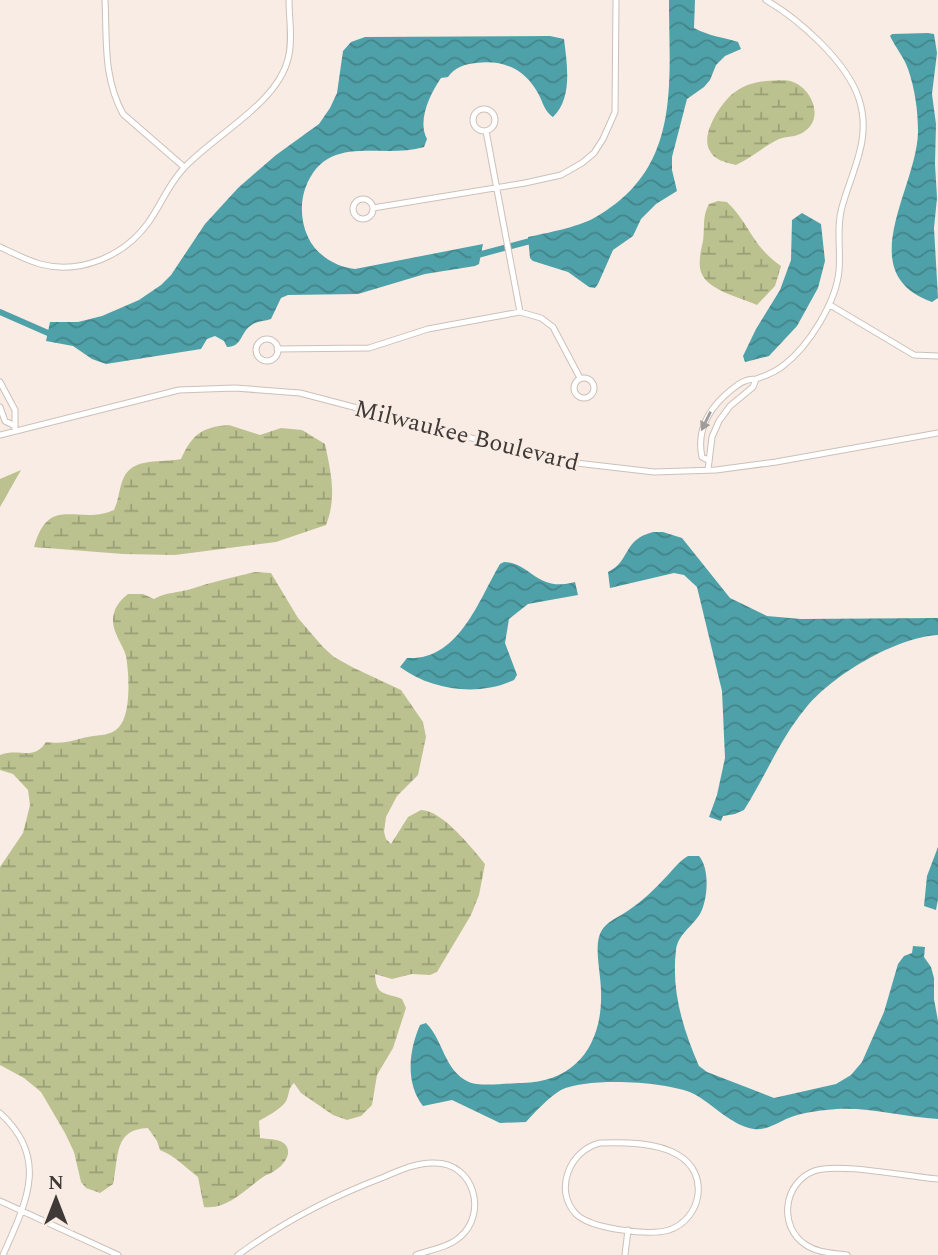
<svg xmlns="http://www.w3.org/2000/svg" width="938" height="1255" viewBox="0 0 938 1255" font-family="Spectral,serif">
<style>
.forest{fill:url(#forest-firs)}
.wetland{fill:url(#wetland-marsh)}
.water{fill:url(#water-waves)}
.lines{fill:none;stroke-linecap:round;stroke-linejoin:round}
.canal{stroke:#4fa1a9;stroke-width:6}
.minor-casing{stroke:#ccc0b8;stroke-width:7}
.minor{stroke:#fff;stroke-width:5}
.oneway{fill:#9f9c9b}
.labels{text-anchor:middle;stroke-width:6;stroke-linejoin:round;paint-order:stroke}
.street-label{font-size:24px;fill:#3f3a37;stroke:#f9ece4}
</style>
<defs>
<pattern id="forest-firs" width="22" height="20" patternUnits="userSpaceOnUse" patternTransform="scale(1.75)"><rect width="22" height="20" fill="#bbc28f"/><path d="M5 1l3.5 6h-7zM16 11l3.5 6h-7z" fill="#999f76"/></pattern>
<pattern id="wetland-marsh" width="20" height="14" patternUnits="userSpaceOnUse" patternTransform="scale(1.75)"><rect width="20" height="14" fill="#bbc28f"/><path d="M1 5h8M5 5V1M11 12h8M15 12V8" fill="none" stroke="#999f76"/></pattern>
<pattern id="water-waves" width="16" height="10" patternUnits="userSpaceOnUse" patternTransform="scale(1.75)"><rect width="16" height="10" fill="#4fa1a9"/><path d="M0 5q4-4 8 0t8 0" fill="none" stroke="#43848a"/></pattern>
</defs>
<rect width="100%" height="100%" fill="#f9ece4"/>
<path class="forest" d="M21 470 0 507V479Z"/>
<path class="wetland" d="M766 81C775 81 785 79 793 82 812 89 824 118 805 131 798 137 788 136 779 139 764 146 751 158 736 165 726 162 714 161 709 149 701 133 722 101 735 92 744 85 755 82 766 81Z
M718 201 727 202C750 224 751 245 781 266L775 286 757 305C740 297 703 290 700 268 699 258 701 250 703 241 705 227 702 216 709 204Z
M229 425 260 435 281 428 302 430 325 444C331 473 337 497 326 525L276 542 175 555 123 554 34 547C49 493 78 526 114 510 119 500 119 487 124 477 134 457 162 463 181 459 192 435 201 427 229 425Z
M255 572 271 573 298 618 323 647 334 657 354 668 401 690 423 722 426 737 418 775 397 796 386 817 384 832 386 839 391 844 408 817 421 810C442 810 472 848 485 864L479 895 471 915 437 972 430 975 412 974 392 979 375 974C376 997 385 992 402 999L406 1008 393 1048 377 1075 372 1105 361 1116 347 1120 333 1115 301 1093 294 1083C288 1089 290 1091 287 1099 284 1108 267 1116 259 1121L260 1138C267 1139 277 1139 282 1142 294 1149 286 1163 277 1169 273 1173 267 1174 263 1177 246 1189 227 1210 204 1207L198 1177C185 1167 175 1156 160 1150L157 1141 148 1128C113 1129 119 1158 113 1184L100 1193 86 1188 81 1182 74 1152 65 1133 41 1092 24 1078 0 1065V867L23 833 30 805 28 790 13 774 0 770V755C20 747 33 762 46 742 68 745 74 739 93 736 101 735 110 735 117 729 132 717 129 673 126 656 123 645 113 633 113 621 113 609 119 601 128 594H143L154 599C166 592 178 593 191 589 212 582 234 577 255 572Z"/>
<path class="water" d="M669 0H695L694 28C709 36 722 37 738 42L741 49 725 56 716 65 710 80 704 87 687 99 672 157V170L677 191 656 204 641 219 633 236 613 250 598 284 595 288 589 287 568 272 533 261 530 258 528 237C547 233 578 227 594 218 682 169 669 86 669 0Z
M928 33 934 34 937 53 932 94 936 124 935 164 937 198 934 228 938 298 932 302C851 273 917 189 918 132 918 111 915 89 908 69 904 57 895 47 890 36L892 34Z
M550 36 564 39C567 64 573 98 553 117 545 112 543 103 539 95 526 70 504 59 476 63 465 64 455 67 448 77L441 78C430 94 417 121 427 139L424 147C380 160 326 131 305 189 300 204 301 222 308 237 316 255 336 267 355 269L483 244 479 264 475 266 425 274 358 294 288 295 281 298 271 319C265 321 258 321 253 324 240 331 243 347 227 347L224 341 215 336 207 339 201 349 106 364 92 359 73 346 46 341 50 322H78L102 316 139 300 161 285 171 275 205 224 238 188 276 155 319 124 330 108 337 93 343 51 351 42 365 37Z
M802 213 821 224 825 261 818 288 797 326 769 356 745 362 743 356 756 329 780 290 791 260 792 220Z
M653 532H663L682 538 730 598 767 616 801 619 938 618V635C896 637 831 676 805 709 780 739 765 777 744 810L735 814 723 816 721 821 709 817 717 795 725 758 722 691 697 587 684 575 674 573 610 588 608 572C631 561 622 540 653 532Z
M504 562C530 562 537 593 575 582L578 595 528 604 509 619 505 643 517 675 514 680C478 697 431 690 400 667L407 658C459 661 478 601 500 564Z
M938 847V899L936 910 924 906 927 876Z
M688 856H699C710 869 708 899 700 914 692 927 678 934 676 950 671 991 683 1029 699 1066L707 1072 774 1098 836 1084 851 1075 862 1062 884 1012 898 964 904 956 912 953 913 946 925 947 924 957 931 967 934 978V999L938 1021V1119C906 1117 867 1107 837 1109 823 1110 807 1112 794 1116 781 1120 768 1131 754 1129 732 1126 713 1104 694 1094 668 1081 587 1077 561 1090 549 1097 535 1112 526 1122L500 1123 452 1100 423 1106C405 1083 409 1050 420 1025L426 1023C443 1039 444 1071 469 1082 480 1087 509 1083 522 1083 577 1082 603 1043 601 991 601 976 595 951 599 937 604 921 617 919 629 910 642 901 654 890 665 878 673 870 678 862 688 856Z"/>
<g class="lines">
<path class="canal" d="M474 256 534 240
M0 312 48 333 53 332"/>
<defs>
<path id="minor" d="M105 0C107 41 103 77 123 114L184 167
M473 120a11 11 0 1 1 22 0a11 11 0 1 1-22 0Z
M486 131 520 312
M353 209a10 10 0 1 1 20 0a10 10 0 1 1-20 0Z
M373 208 525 183 561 175 582 163 594 153 603 139 615 112 616 0
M0 247C13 253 26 260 40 264 80 275 124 256 148 223 161 205 168 185 183 169 214 135 277 104 288 59 293 40 289 19 289 0
M830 305 914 355 938 356
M256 350a11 11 0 1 1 22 0a11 11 0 1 1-22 0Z
M277 349 369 348 428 329 520 312 541 318 553 327 580 378
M574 388a10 10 0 1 1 20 0a10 10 0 1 1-20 0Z
M756 379C765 376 776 372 784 365 809 346 836 302 839 271 841 249 836 228 842 207 852 170 872 139 859 99 847 62 800 20 766 0
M0 382 15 410V431
M0 407 5 421 13 425
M0 435 179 390 235 388 300 393 559 461 654 472 716 470 776 462 938 433
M708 460 702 457C696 429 710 407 731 390 740 383 745 379 756 379L753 387 730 406 719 421 712 437 708 470
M0 1113C50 1158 26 1203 3 1255
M600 1143C624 1142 657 1142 678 1155 710 1173 702 1219 669 1230 649 1236 591 1229 576 1214 553 1190 570 1150 600 1143Z
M0 1201 118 1255
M238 1255C283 1222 331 1197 384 1177 400 1170 418 1162 435 1163 474 1163 488 1213 460 1237 449 1247 430 1250 416 1255
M625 1255 628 1230
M847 1255C833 1253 818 1253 806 1245 778 1227 783 1183 814 1171 837 1162 910 1177 938 1179"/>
</defs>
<use href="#minor" class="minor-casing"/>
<use href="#minor" class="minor"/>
</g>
<defs><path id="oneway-solid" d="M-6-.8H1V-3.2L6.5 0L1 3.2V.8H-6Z" transform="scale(1.75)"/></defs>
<use class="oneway" href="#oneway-solid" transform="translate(706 421) rotate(116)"/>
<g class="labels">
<g class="street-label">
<text transform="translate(467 435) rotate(14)" y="8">Milwaukee Boulevard</text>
</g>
</g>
<g transform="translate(56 1199)" stroke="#f9ece4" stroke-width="5" paint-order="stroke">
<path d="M0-5L12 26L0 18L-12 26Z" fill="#3f3a37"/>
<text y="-10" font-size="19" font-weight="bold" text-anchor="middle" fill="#3f3a37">N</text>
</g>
</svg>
